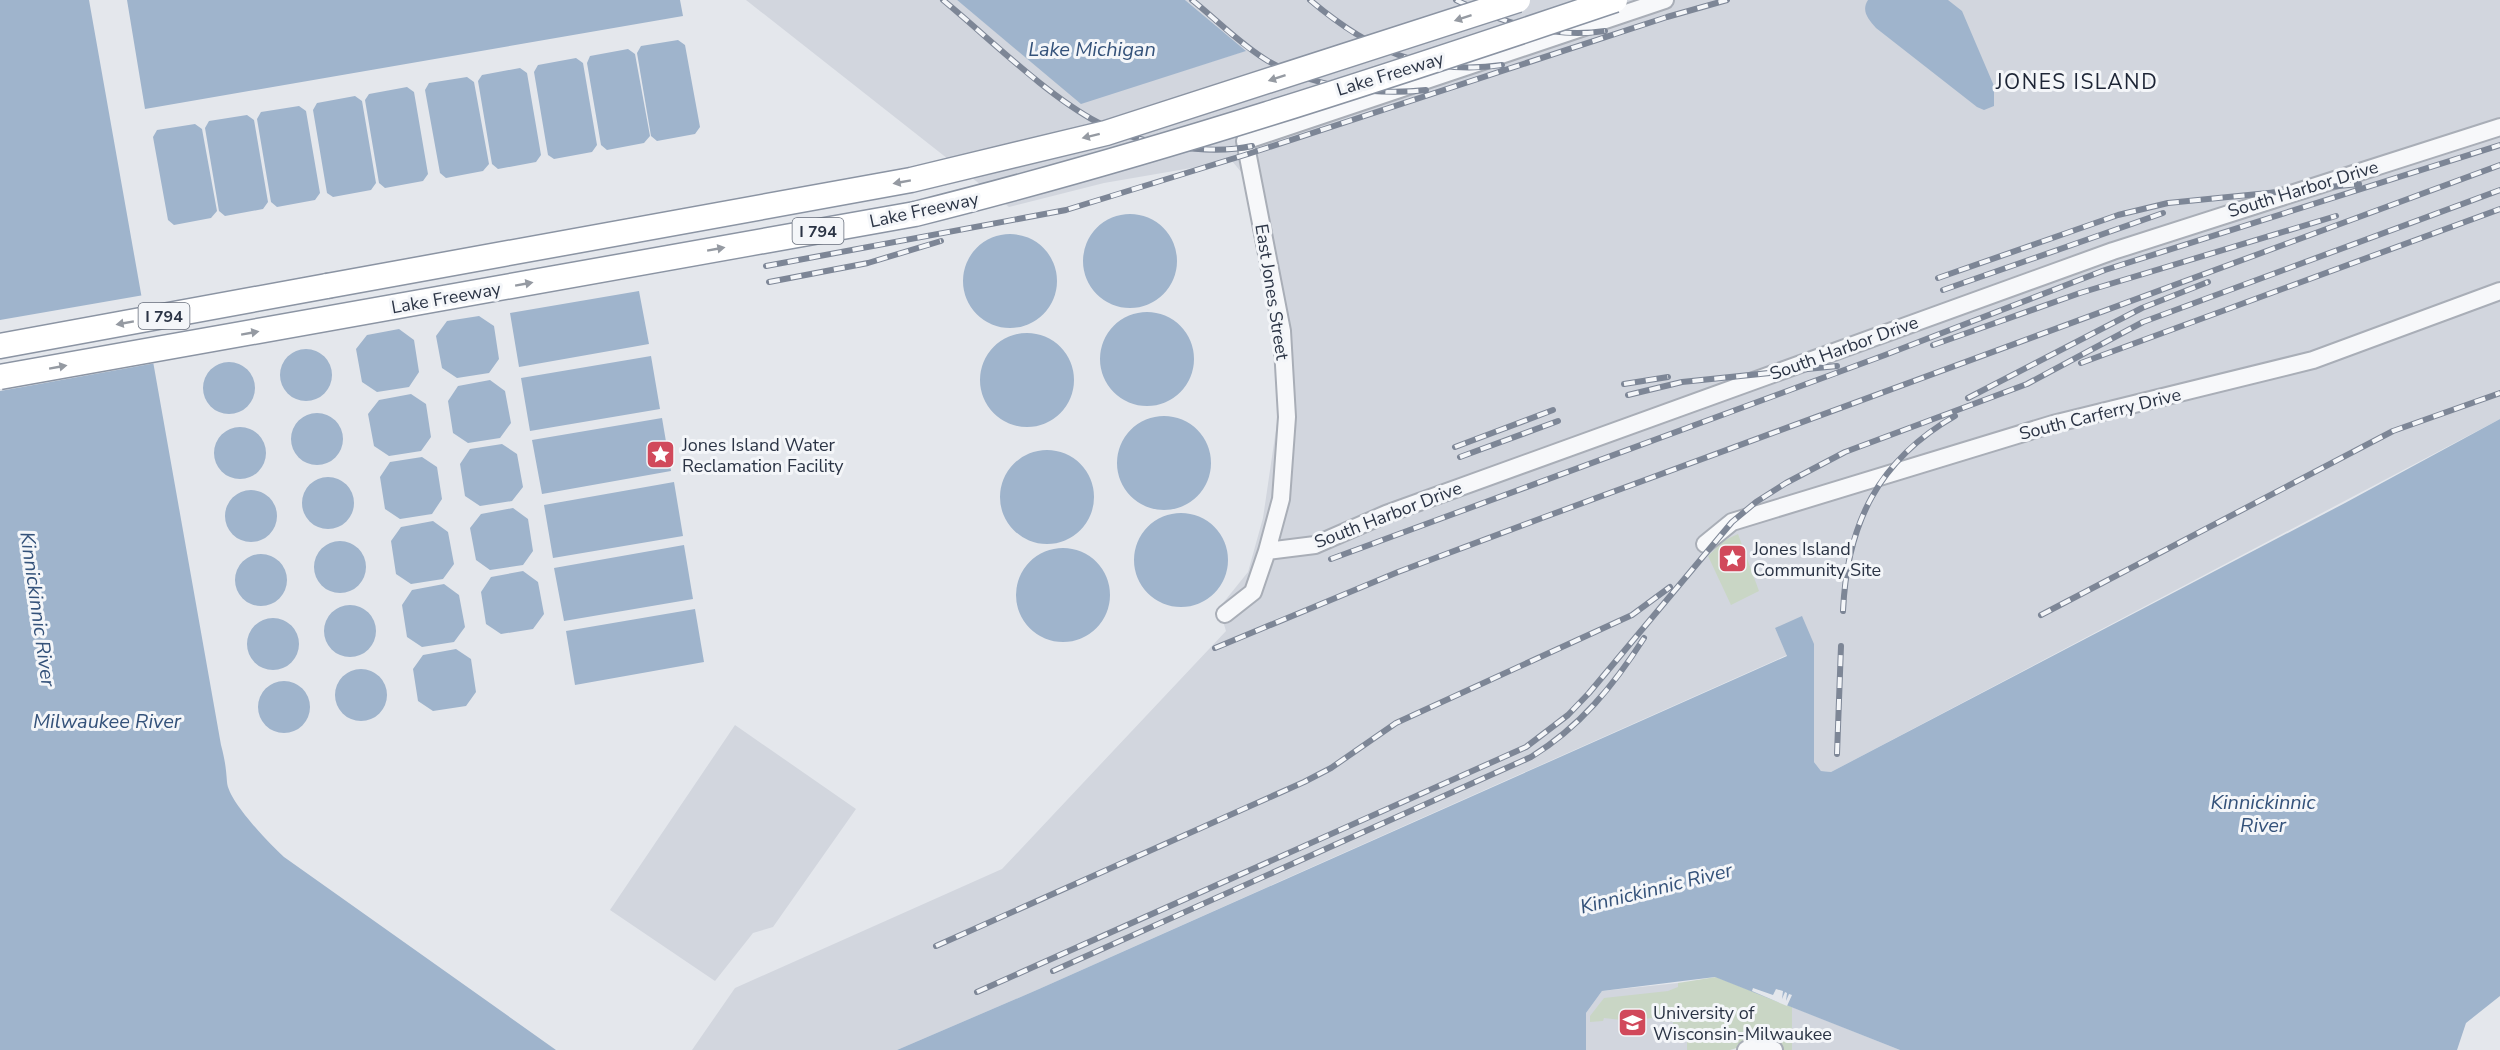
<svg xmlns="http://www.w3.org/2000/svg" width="2500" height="1050" viewBox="0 0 2500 1050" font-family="'Nunito Sans',sans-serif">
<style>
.built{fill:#d2d6de}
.green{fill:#c9d6c5}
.water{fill:#9fb4cc}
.pier{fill:#e4e7ec}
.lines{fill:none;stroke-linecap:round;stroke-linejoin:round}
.minor-casing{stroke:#a9aeb7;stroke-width:20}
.highway-casing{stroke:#8b94a3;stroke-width:27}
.minor{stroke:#f7f8fa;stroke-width:16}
.highway{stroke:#fff;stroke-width:24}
.rail-casing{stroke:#7d8696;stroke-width:6}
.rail{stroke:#f4f6f9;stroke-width:4;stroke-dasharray:11;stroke-linecap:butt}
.highway-bridge-casing{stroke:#8b94a3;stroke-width:27;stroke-linecap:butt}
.highway-bridge{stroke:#fff;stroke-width:24}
.oneway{fill:#959aa2}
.labels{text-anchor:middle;stroke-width:6;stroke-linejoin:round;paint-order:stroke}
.shield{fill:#f4f6f9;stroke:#676e7b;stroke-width:1.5}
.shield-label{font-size:16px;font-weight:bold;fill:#2b3445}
.street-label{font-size:18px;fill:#2b3445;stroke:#f4f6f9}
.poi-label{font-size:18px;fill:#2b3445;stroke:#f4f6f9;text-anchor:start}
.water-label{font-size:20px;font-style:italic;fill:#34527a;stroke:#f4f6f9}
.quarter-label{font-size:21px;letter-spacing:1.5px;fill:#1d2536;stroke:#f4f6f9}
</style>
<rect width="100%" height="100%" fill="#e4e7ec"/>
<path class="built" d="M746 0H957L1081 103 1245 51 1185 0H2500V419L1831 772 1821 771 1814 762V644L1775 628 1787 655 1039 989 897 1050H692L735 988 1002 869 1226 631 1219 608 1248 572 1263 518 1279 409 1278 369 1268 312 1242 173 1232 161 1104 183 1009 207Z
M735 725 856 809 773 927 753 933 715 981 610 910Z
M1678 983V1034H1690L1691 1048 1736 1050H1586V1013L1602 991Z
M1792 1007 1900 1050H1792Z"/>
<path class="green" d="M1738 534 1759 591 1731 605 1708 556 1725 540Z
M1716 977 1792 1007V1050H1782C1757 1020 1749 1047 1730 1050 1717 1050 1701 1050 1687 1050V1039H1690V1034H1678L1674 1039 1673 1022 1660 1021 1659 1017 1630 1021 1604 1018 1603 1021 1590 1022V1016L1604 998 1668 991 1678 987V983Z"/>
<path class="water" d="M0 0H89L221 745C225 760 226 768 227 782 228 801 270 844 284 857L556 1050H0Z
M127 0H680L683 16 145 109Z
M957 0H1185L1246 51 1081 104Z
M1868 0H1948L1962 11 1994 86V106L1984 110 1977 107 1876 28C1868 19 1861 11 1868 0Z
M678 40 685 45 700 127 695 134 657 141 651 136 637 53 641 46Z
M628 49 635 54 650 136 644 143 607 150 601 145 587 63 590 56Z
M576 58 583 63 597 145 592 152 554 159 548 155 534 72 538 65Z
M520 68 527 73 541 155 536 162 498 169 492 164 478 81 482 75Z
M467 77 474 82 489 164 483 171 446 178 440 173 425 90 429 83Z
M407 87 414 92 428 174 423 181 385 188 379 183 365 100 369 94Z
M355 96 362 101 376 183 371 190 333 197 327 193 313 110 317 103Z
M299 106 306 111 320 193 315 200 277 207 271 202 257 119 261 112Z
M247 115 254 120 268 202 263 209 225 216 219 211 205 128 209 121Z
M195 124 202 129 217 211 211 218 174 225 168 220 153 137 157 130Z
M1083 261a47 47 0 1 1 94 0a47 47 0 1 1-94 0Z
M963 281a47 47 0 1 1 94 0a47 47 0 1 1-94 0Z
M639 291 649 344 519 367 510 313Z
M1100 359a47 47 0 1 1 94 0a47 47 0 1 1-94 0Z
M479 316 494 326 499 359 489 373 457 378 442 368 436 336 447 321Z
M399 329 414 340 419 372 409 387 377 392 362 382 356 349 367 335Z
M980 380a47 47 0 1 1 94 0a47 47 0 1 1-94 0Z
M280 375a26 26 0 1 1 52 0a26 26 0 1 1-52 0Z
M651 356 660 409 530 431 521 378Z
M203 388a26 26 0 1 1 52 0a26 26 0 1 1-52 0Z
M490 380 505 391 511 423 500 438 468 443 453 433 448 401 458 386Z
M411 394 426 404 431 437 421 451 389 456 374 446 368 414 379 400Z
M291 439a26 26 0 1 1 52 0a26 26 0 1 1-52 0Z
M1117 463a47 47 0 1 1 94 0a47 47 0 1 1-94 0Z
M662 418 671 471 542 494 532 440Z
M2500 419V996L2466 1023 2457 1050H1900L1715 977 1602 991 1586 1013V1050H897L1039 989 1787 656 1775 628 1802 616 1814 644V762L1821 771 1831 772 2345 503Z
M214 453a26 26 0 1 1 52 0a26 26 0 1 1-52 0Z
M502 444 517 454 523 487 512 501 480 506 465 496 460 464 470 449Z
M1000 497a47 47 0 1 1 94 0a47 47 0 1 1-94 0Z
M422 457 437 467 442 499 432 514 400 519 385 509 380 477 390 462Z
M302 503a26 26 0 1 1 52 0a26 26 0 1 1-52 0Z
M674 482 683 536 553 558 544 505Z
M225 516a26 26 0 1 1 52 0a26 26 0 1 1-52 0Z
M513 508 528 519 533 551 523 565 490 570 476 560 470 528 481 514Z
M1134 560a47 47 0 1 1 94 0a47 47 0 1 1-94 0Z
M433 521 448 532 454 564 443 579 411 584 396 574 391 541 401 527Z
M314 567a26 26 0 1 1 52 0a26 26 0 1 1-52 0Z
M684 545 693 599 564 621 554 568Z
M1016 595a47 47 0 1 1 94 0a47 47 0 1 1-94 0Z
M235 580a26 26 0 1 1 52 0a26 26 0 1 1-52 0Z
M523 571 538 582 544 614 533 629 501 634 486 624 481 592 491 577Z
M444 584 459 595 465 627 454 642 422 647 407 637 402 605 412 590Z
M324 631a26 26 0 1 1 52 0a26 26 0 1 1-52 0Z
M695 609 704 662 575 685 566 631Z
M247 644a26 26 0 1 1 52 0a26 26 0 1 1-52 0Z
M456 649 471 659 476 692 466 706 433 711 418 701 413 669 423 655Z
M335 695a26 26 0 1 1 52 0a26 26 0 1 1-52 0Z
M258 707a26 26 0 1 1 52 0a26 26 0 1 1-52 0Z"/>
<path class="pier" d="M144 295 156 363 0 391V320Z
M1753 988 1773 995 1776 989 1783 991 1782 999 1785 992 1787 993 1786 1001 1789 994 1792 995 1787 1006 1752 991Z"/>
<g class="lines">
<defs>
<path id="minor" d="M1705 544 1732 522 2053 424 2313 360 2500 291
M1267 551 1315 545 1386 514 2113 251 2500 127
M1225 614 1253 592 1267 551 1281 499 1287 417 1282 331 1245 141 1665 0
M1746 1050 1758 1044 1774 1050"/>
<path id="highway" d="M0 346 327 286"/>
</defs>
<use href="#minor" class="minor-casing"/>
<use href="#highway" class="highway-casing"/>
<use href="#minor" class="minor"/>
<use href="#highway" class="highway"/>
<defs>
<path id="rail" d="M943 0C989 38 1045 94 1097 122 1137 144 1207 156 1252 146
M1192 0C1217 20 1241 45 1268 61 1314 87 1374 96 1426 90
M1310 0C1368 49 1424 76 1502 65
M1456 0C1502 23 1554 39 1605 31
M766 266 1066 210 1248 154 1667 17 1727 0
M1938 278 2118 215 2168 203 2359 184
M769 282 868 263 941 241
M1943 290 2163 213
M1933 345 2080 293 2336 216
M2081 363 2500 209
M1624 384 1668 377
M1628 395 1682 382 1837 366
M1968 398 2142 308 2208 282
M1455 447 1553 410
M1460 457 1558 421
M1331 559 1885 355 2105 270 2500 145
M1843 611C1847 524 1878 460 1955 416
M2041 615 2393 431 2500 393
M1215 648 1398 572 1542 518 2500 165
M1837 754 1841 646
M936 946 1304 782 1331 768 1396 723 1632 615 1670 587
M1053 971 1531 757C1580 727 1614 685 1644 638
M977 992 1526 747 1568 715 1589 693 1732 522 1756 502 1786 483 1845 452 2027 384 2143 322 2500 190"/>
</defs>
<use href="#rail" class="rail-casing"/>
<use href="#rail" class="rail"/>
<defs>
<path id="highway-bridge" d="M327 286 911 180 1106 133 1518 0
M0 377 915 214C1151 155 1384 78 1615 0"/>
</defs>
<use href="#highway-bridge" class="highway-bridge-casing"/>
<use href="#highway-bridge" class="highway-bridge"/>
</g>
<defs><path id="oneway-solid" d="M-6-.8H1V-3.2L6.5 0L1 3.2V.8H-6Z" transform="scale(1.5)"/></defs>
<g class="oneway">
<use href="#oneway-solid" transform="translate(1463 18) rotate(162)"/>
<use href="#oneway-solid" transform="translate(1277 78) rotate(162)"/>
<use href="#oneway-solid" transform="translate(1091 136) rotate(166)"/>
<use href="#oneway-solid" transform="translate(902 182) rotate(170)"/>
<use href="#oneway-solid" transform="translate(716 249) rotate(-10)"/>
<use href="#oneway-solid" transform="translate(524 284) rotate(-10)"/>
<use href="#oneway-solid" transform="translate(125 323) rotate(170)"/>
<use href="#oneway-solid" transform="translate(250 333) rotate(-10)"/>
<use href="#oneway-solid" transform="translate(58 367) rotate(-10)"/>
</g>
<defs>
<symbol id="sight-square" viewBox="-11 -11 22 22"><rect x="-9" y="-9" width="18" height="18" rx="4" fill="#d1495b" stroke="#f4f6f9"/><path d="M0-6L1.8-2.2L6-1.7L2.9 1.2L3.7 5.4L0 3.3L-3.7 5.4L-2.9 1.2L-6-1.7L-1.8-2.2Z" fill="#fff"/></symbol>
<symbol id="university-square" viewBox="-11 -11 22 22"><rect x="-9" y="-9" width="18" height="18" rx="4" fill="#d1495b" stroke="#f4f6f9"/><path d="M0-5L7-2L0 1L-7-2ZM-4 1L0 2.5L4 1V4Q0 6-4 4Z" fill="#fff"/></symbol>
</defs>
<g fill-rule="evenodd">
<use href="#sight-square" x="644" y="438" width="33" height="33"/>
<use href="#sight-square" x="1716" y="542" width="33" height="33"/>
<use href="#university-square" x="1616" y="1006" width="33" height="33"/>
</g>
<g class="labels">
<g class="shield">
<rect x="792.5" y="218" width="51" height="26" rx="4.5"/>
<rect x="138.5" y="303" width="51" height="26" rx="4.5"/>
</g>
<g class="shield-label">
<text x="818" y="237">I 794</text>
<text x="164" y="322">I 794</text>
</g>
<g class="street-label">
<text transform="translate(1390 74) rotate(-17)" y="6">Lake Freeway</text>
<text transform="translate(2303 189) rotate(-17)" y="6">South Harbor Drive</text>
<text transform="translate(924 210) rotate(-12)" y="6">Lake Freeway</text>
<text transform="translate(1272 292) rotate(81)" y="6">East Jones Street</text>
<text transform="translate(446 298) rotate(-10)" y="6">Lake Freeway</text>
<text transform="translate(1844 348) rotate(-20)" y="6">South Harbor Drive</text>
<text transform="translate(2100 414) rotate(-14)" y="6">South Carferry Drive</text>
<text transform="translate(1388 515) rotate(-21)" y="6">South Harbor Drive</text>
</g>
<g class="poi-label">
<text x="682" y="451">Jones Island Water<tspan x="682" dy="21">Reclamation Facility</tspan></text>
<text x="1753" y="555">Jones Island<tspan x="1753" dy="21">Community Site</tspan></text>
<text x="1653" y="1019">University of<tspan x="1653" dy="21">Wisconsin-Milwaukee</tspan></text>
</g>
<g class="water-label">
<text x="1092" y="56">Lake Michigan</text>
<text transform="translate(38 609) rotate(82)" y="7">Kinnickinnic River</text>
<text x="107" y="728">Milwaukee River</text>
<text x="2263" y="809">Kinnickinnic<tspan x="2263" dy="23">River</tspan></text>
<text transform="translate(1656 888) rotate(-14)" y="7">Kinnickinnic River</text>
</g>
<g class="quarter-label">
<text x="2077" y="89">JONES ISLAND</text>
</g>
</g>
</svg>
